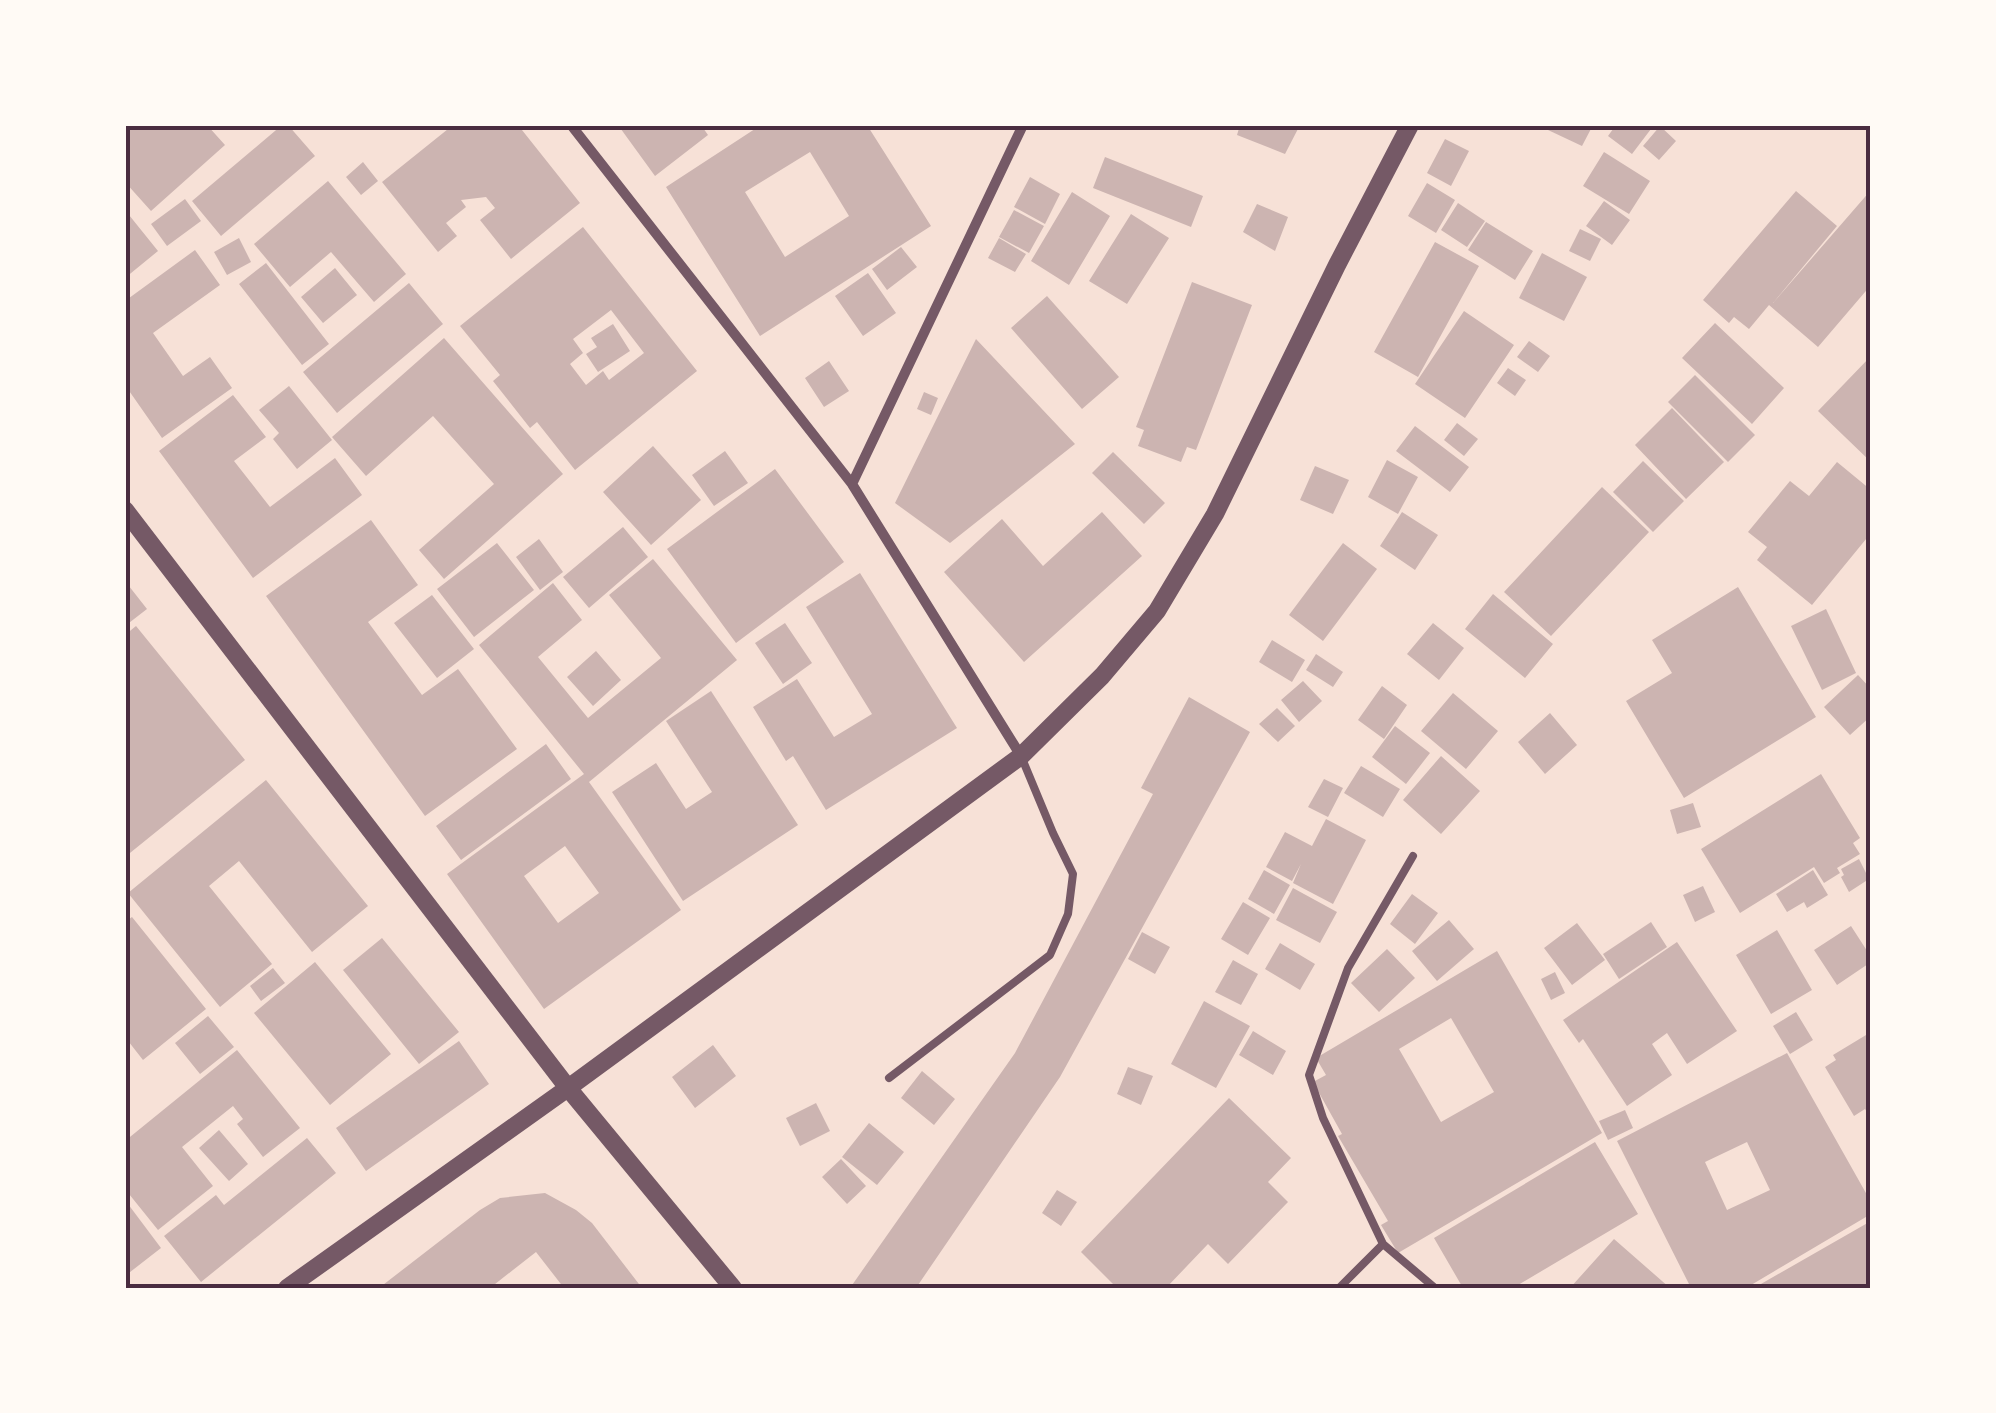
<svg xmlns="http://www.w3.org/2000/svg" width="1996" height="1413" viewBox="0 0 1996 1413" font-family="Commissioner,sans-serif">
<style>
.building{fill:#ccb4b1;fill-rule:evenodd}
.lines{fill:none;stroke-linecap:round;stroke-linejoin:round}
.service{stroke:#755966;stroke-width:8}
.minor{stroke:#755966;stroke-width:10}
.tertiary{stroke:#755966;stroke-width:18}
.neatline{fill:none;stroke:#4a2c40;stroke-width:4}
</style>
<rect width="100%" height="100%" fill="#f7e1d7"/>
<path class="building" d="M125 125H207L225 145 151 211 125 182Z
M282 125H288L315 156 221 236 192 201Z
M453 125H518L580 203 511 259 480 220 495 208 486 197 461 200 466 207 446 223 457 236 438 252 382 182Z
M618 125H701L708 135 655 176Z
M761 125H867L931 226 760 336 666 187ZM810 152 849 216 785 257 745 192Z
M1240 125H1300L1285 154 1237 135Z
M1550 125H1593L1582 146 1548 130Z
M1616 125H1654L1632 154 1608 136Z
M1660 126 1676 141 1659 160 1643 146Z
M1445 139 1469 151 1451 186 1427 173Z
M1604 152 1650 181 1629 214 1583 186Z
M1105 157 1203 196 1191 227 1093 188Z
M363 162 378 181 361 195 346 177Z
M1030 177 1060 194 1045 224 1014 207Z
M328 181 406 274 374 302 331 252 290 287 254 244Z
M1427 183 1455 200 1436 233 1408 216Z
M1871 190V285L1818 347 1769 305 1749 329 1734 317 1729 323 1703 300 1796 191 1837 226 1773 303Z
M1072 192 1110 216 1069 285 1031 261Z
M185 199 201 221 167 246 151 224Z
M1604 201 1630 220 1612 245 1586 226Z
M1458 203 1485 221 1467 247 1441 230Z
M1257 204 1288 217 1275 251 1243 232Z
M125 210 158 251 125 278Z
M1014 210 1044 226 1029 253 999 237Z
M1131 214 1169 238 1127 304 1089 281Z
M1486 222 1533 251 1515 280 1468 250Z
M583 227 697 371 575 470 537 422 530 428 493 381 500 375 460 326ZM611 310 644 353 609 380 603 371 586 385 570 364 583 353 573 339Z
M1580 229 1601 239 1590 261 1569 251Z
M239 238 251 262 227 275 214 252Z
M999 238 1026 254 1015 272 988 258Z
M1435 242 1479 266 1418 377 1374 352Z
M901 247 917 267 887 290 872 269Z
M195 250 220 285 153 333 183 376 210 357 232 388 162 438 125 385V301Z
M1542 253 1587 277 1564 321 1519 298Z
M266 263 329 344 302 365 239 284Z
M335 268 357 295 323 323 301 297Z
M868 273 896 313 863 336 835 296Z
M1192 282 1252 305 1196 450 1187 447 1181 462 1138 446 1144 430 1136 427Z
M409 283 443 324 337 413 303 372Z
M1047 296 1119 377 1082 409 1011 328Z
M1464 311 1514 345 1465 418 1415 384Z
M1715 323 1784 388 1752 424 1682 358Z
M613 324 630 351 598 372 586 354 597 347 591 338Z
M444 338 563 474 444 579 419 550 494 484 433 416 366 476 332 437Z
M976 339 1075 444 950 543 895 503Z
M1529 341 1550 356 1538 372 1517 357Z
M1871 356V462L1818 411Z
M829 361 849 391 824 407 805 378Z
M1508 368 1526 380 1515 396 1497 383Z
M1695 375 1755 435 1728 462 1668 402Z
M289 386 332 440 297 469 273 439 279 433 259 410Z
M924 392 938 398 931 415 917 409Z
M233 395 266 437 234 461 270 507 335 458 362 495 253 578 159 451Z
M1672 408 1724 462 1686 499 1635 445Z
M1457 423 1478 439 1464 456 1444 440Z
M1415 426 1469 467 1450 492 1396 451Z
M653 446 701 500 651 545 603 492Z
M725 451 748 483 714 506 692 475Z
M1113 452 1165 503 1144 524 1092 473Z
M1387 460 1418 477 1398 514 1368 497Z
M1643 461 1684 501 1653 532 1613 492Z
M1837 462 1871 490V533L1812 605 1757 560 1767 547 1748 532 1790 481 1809 496Z
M1315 466 1349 480 1333 514 1300 500Z
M775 469 844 562 736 643 667 549Z
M1602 487 1649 532 1551 636 1504 592Z
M1102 512 1142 556 1024 662 944 572 1002 519 1043 566Z
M1402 512 1438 535 1415 570 1380 546Z
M371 520 418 585 368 622 422 695 458 669 517 749 425 816 266 596Z
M623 527 648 557 589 608 563 577Z
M539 539 563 572 540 590 516 557Z
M497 543 534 590 474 637 437 589Z
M1343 543 1377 569 1323 641 1289 615Z
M653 559 737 660 589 782 681 910 544 1009 447 874 584 774 479 645 553 583 582 620 538 657 588 718 661 658 609 595ZM565 846 599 893 558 923 524 876Z
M860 573 957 728 826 810 793 756 786 761 753 707 797 679 834 737 872 714 806 607Z
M125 581 147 609 125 626Z
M1738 587 1816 717 1684 798 1626 701 1672 673 1652 640Z
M1493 594 1553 644 1525 678 1465 629Z
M432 595 474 649 437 678 394 623Z
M1826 609 1856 673 1822 690 1791 626Z
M785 623 812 663 783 684 755 643Z
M1433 623 1464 648 1439 680 1407 654Z
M136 626 245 760 125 857V635Z
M1272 640 1305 660 1292 682 1259 662Z
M596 651 621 680 593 706 567 677Z
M1316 654 1343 672 1333 687 1306 670Z
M1858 675 1871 689V716L1850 735 1824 707Z
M1303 681 1322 701 1299 722 1281 700Z
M1382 686 1407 705 1384 739 1358 720Z
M711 691 798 825 683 901 612 792 656 763 686 809 712 792 666 721Z
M1453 693 1498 731 1466 769 1421 731Z
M1189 697 1250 732 1060 1077 916 1288H850L1015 1053 1153 794 1141 788Z
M1277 708 1295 726 1278 742 1259 724Z
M1550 713 1577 745 1545 774 1518 742Z
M1395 726 1430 753 1406 784 1372 757Z
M546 744 571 779 461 860 436 826Z
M1441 756 1480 791 1441 834 1403 800Z
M1361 766 1400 789 1383 817 1344 793Z
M1821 774 1860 838 1853 843 1860 854 1837 868 1840 873 1824 883 1814 867 1740 913 1701 849Z
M1324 779 1343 788 1328 817 1308 807Z
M266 780 368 906 312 952 239 861 209 886 272 964 220 1007 128 893Z
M1693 803 1701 827 1677 834 1670 810Z
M1326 819 1366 840 1333 904 1293 883 1301 864 1292 881 1266 867 1285 832 1312 846Z
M1859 859 1869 879 1849 892 1841 877 1844 875 1841 869Z
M1264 870 1290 885 1274 914 1248 899Z
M1813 870 1828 895 1807 908 1804 902 1787 912 1776 894Z
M1703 886 1715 912 1695 922 1683 895Z
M1293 888 1337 912 1320 943 1276 920Z
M1412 894 1438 913 1415 944 1390 924Z
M1243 902 1270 918 1248 955 1221 939Z
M132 917 206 1009 143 1060 125 1037V922Z
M1449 920 1474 949 1437 981 1412 951Z
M1651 922 1667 947 1619 979 1603 954Z
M1577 923 1605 960 1572 985 1544 948Z
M1851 926 1871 957V962L1837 985 1814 950Z
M1777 930 1812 990 1771 1014 1736 955Z
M1142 932 1170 947 1155 974 1128 959Z
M382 938 459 1032 419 1064 343 970Z
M1677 942 1737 1031 1687 1064 1667 1033 1652 1044 1672 1075 1627 1106 1583 1039 1579 1043 1563 1020Z
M1280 943 1315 964 1300 990 1265 969Z
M1387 949 1415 978 1379 1012 1351 983Z
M1497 951 1602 1133 1398 1253 1381 1225 1388 1221 1338 1136 1342 1134 1313 1082 1326 1075 1316 1058ZM1451 1018 1494 1092 1441 1122 1399 1049Z
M1233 960 1258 974 1241 1005 1215 992Z
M315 962 391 1054 330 1105 254 1013Z
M273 968 285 983 261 1001 250 986Z
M1555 972 1565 993 1551 1000 1541 979Z
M1204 1001 1250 1026 1216 1088 1171 1064Z
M1796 1012 1813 1040 1790 1054 1773 1026Z
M208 1016 234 1047 200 1074 175 1043Z
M1253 1031 1286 1051 1273 1075 1239 1055Z
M1871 1032V1118L1865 1109 1854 1116 1825 1067 1836 1060 1833 1055Z
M459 1041 489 1084 366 1171 336 1128Z
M713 1045 736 1076 695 1108 672 1077Z
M237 1050 300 1128 263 1157 237 1124 243 1119 233 1106 182 1147 213 1186 158 1230 125 1189V1141Z
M1787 1053 1871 1202V1214L1746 1288H1691L1617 1141ZM1747 1142 1770 1190 1727 1210 1705 1162Z
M1128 1067 1153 1076 1141 1105 1117 1094Z
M922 1071 955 1099 934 1125 901 1098Z
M1229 1098 1291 1158 1268 1182 1288 1202 1228 1264 1208 1244 1166 1288H1117L1081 1252Z
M816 1103 830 1131 800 1146 786 1118Z
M1625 1110 1633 1128 1608 1140 1599 1121Z
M869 1123 904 1152 877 1185 842 1157Z
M219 1130 248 1164 229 1181 199 1148Z
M307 1138 336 1173 201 1282 164 1236 216 1195 224 1205Z
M1595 1142 1638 1214 1513 1288H1463L1434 1238Z
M841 1159 866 1186 847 1204 822 1177Z
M1057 1190 1077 1202 1061 1226 1042 1213Z
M545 1193 576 1210 592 1223 642 1288H564L536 1252 490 1288H379L480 1210 500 1198Z
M125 1200 161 1248 125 1276Z
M1871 1221V1288H1754Z
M1614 1239 1670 1288H1570Z"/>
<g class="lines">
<path class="service" d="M1413 856 1348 968 1309 1075 1323 1118 1383 1244 1435 1288
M889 1078 1050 955 1068 914 1073 874 1053 833 1021 756
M1339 1288 1383 1244"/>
<path class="minor" d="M571 125 852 484 1021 756
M852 484 1023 125"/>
<path class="tertiary" d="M125 510 568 1088 733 1288
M287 1288 568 1088 1021 756 1102 676 1157 611 1215 514 1337 265 1410 125"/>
</g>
<rect width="1996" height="1413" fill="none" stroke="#fffaf5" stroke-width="255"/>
<rect x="128" y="128" width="1740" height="1158" class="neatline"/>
</svg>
